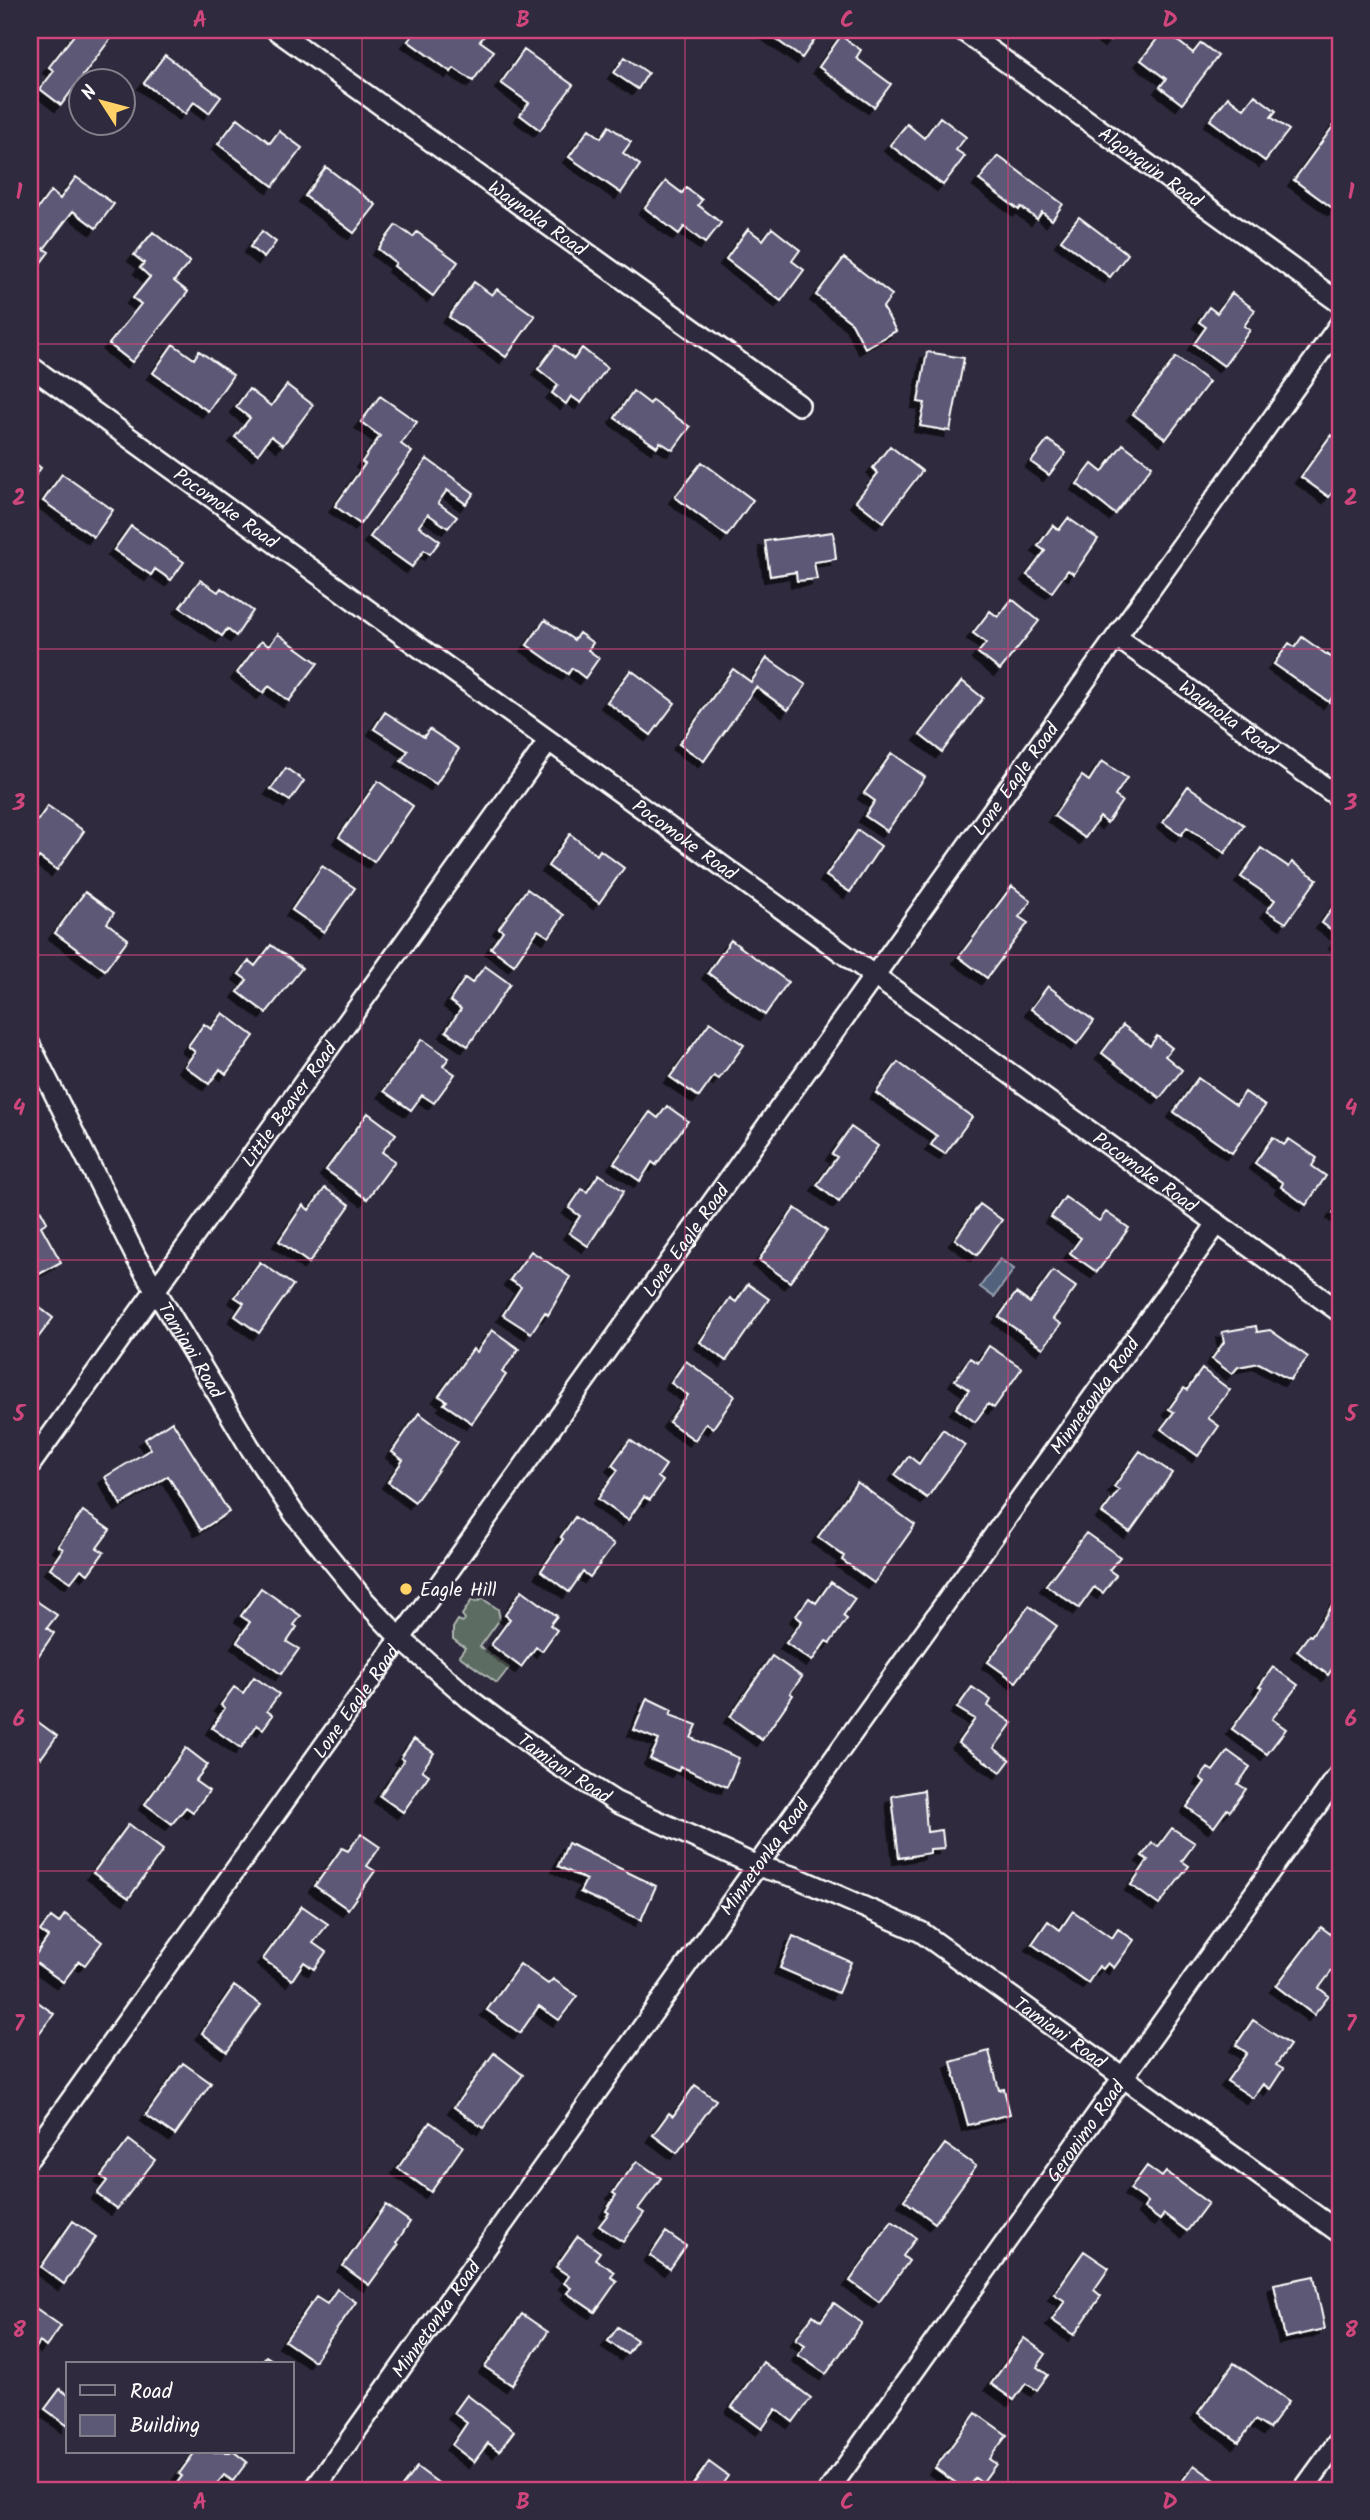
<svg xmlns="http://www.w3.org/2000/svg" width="1370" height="2520" viewBox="0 0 1370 2520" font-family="Kalam,sans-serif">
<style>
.green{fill:#5d6c63;stroke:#aeb6b1;stroke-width:2}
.water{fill:#52627c;stroke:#97a1b0;stroke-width:2}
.building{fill:#5b5976;stroke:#fff;stroke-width:2;filter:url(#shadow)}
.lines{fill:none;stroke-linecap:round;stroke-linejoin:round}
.minor-casing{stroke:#fff;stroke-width:24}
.minor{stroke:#2f2a3d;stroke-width:19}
.grid{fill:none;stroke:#ce467c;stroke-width:2;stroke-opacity:0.55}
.poi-dot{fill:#ffd166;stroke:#2f2a3d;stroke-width:2.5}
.labels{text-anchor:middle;stroke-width:5;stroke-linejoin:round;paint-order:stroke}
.street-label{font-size:19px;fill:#fff;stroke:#2f2a3d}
.poi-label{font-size:19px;fill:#fff;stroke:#2f2a3d;text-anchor:start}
.neatline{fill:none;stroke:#ce467c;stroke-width:2.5}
.grid-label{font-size:23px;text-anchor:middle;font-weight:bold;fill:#ce467c}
</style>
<defs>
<filter id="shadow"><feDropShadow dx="-6" dy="6" stdDeviation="0" flood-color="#0009"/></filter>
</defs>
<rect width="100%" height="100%" fill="#2f2a3d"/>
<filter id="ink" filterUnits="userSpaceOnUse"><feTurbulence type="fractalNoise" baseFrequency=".0143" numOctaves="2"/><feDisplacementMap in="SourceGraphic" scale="14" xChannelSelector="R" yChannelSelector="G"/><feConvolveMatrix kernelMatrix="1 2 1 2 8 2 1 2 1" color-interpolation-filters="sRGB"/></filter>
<g filter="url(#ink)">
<path class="green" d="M483 1599 498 1609 500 1619 480 1647 509 1668 497 1683 459 1656 465 1648 453 1639V1628L458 1620 463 1622 465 1619 462 1615 472 1600 475 1602Z"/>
<path class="water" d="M1000 1259 1014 1269 994 1297 980 1287Z"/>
<path class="building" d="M78 30H117L61 105 40 89 54 71 49 67Z
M417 30H489L480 41 494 51 473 81 454 68 451 72 408 41Z
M763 30H821L802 58Z
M1095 30H1119L1110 41Z
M1164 30 1193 53 1201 43 1218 56 1182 104 1160 87 1166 79 1141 60Z
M841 36 861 50 856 58 891 84 874 107 819 67Z
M524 50 573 85 540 130 520 115 529 103 501 83Z
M165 55 221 97 209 113 194 102 185 114 144 83Z
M625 57 648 73 638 89 614 73Z
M1255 95 1276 111 1271 117 1289 130 1265 161 1210 120 1228 97 1244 109Z
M940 117 966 137 956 150 965 156 943 185 890 145 907 124 924 138Z
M1340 117V200L1334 209 1294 180Z
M238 118 270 143 279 131 302 148 273 186 218 144Z
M609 126 631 142 623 153 640 165 621 193 569 157 589 129 601 138Z
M998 156 1063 204 1052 220 1042 212 1037 219 1021 207 1019 210 979 180Z
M326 167 376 205 354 233 305 196Z
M76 177 114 204 96 228 73 211 44 249 49 252 30 277V219L51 191 60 199Z
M666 181 682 193 686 188 702 200 698 205 721 223 705 243 684 227 679 234 645 208Z
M1079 217 1128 254 1110 277 1061 240Z
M396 225 413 237 417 232 458 262 433 296 394 266 396 263 378 249Z
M772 228 800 250 792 261 804 270 781 301 726 259 748 229 763 240Z
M262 231 276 242 264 258 250 247Z
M153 232 190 262 174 281 188 292 132 362 109 344 141 304 133 298 150 277 140 268 144 263 134 255Z
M844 258 892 295 883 307 896 331 865 348 852 323 816 295Z
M474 282 492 295 497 289 535 316 506 357 449 317Z
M1232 293 1255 310 1244 326 1250 330 1224 366 1194 344 1206 327 1199 322 1209 307 1217 313Z
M173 344 194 359 199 351 233 375 208 411 153 373Z
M556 345 574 359 582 348 607 368 581 403 571 396 566 404 552 393 558 385 538 369Z
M927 352 964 358 950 431 920 426 925 403 918 402Z
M1176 357 1209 382 1166 439 1133 414Z
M287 385 313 405 283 445 271 436 258 454 235 437 250 418 236 407 249 389 271 406Z
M633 391 650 404 652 400 690 427 673 450 660 442 657 447 615 418Z
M380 396 417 422 401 444 412 452 360 524 335 506 365 464 362 462 380 436 361 422Z
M1331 435 1338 440 1340 437V482L1329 497 1301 477Z
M1048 440 1066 453 1049 475 1031 462Z
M1123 444 1152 466 1115 514 1077 484 1092 464 1102 472Z
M890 446 922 471 883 522 856 501 878 473 873 468Z
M30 459 41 468 30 483Z
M427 459 474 493 466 504 447 490 438 503 457 517 448 528 428 514 419 526 440 541 430 554 424 550 412 567 370 537Z
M702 462 753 500 727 536 675 497Z
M62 474 113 510 94 537 43 501Z
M1068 518 1098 539 1074 574 1068 570 1052 592 1027 575 1045 551 1038 546 1053 525 1059 530Z
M131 526 184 562 171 580 155 569 151 575 114 550Z
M833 532 836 559 814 562 817 579 797 581 796 572 770 576 765 541Z
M200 580 218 592 221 588 253 611 236 636 227 629 222 636 180 607Z
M1012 599 1039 621 1000 670 978 653 986 643 973 633 990 611 998 617Z
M545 620 574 640 579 633 593 643 588 650 599 658 585 678 572 668 568 674 527 645Z
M278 634 318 663 289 701 269 686 263 693 237 673 261 641 269 646Z
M1302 637 1340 664V686L1329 702 1274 664 1289 643 1295 647Z
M767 658 806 685 788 710 756 687 704 761 679 744 733 669 751 682Z
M631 670 675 703 651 735 607 702Z
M962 681 983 698 942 752 920 735Z
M385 712 424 737 429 729 459 749 436 784 401 761 408 751 374 729Z
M892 753 925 777 887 831 865 816 875 801 864 793Z
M1102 761 1127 778 1115 796 1122 801 1107 823 1100 817 1085 838 1054 816 1082 776 1089 781Z
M286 768 304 781 290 801 271 789Z
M378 781 413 806 374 862 339 837Z
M1188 786 1244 825 1225 853 1187 827 1181 835 1163 822Z
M48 806 84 831 57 870 39 857 30 870V831Z
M858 830 881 846 850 892 826 876Z
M570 834 597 855 600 850 624 868 599 903 548 866Z
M1261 848 1289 867 1292 862 1317 879 1286 923 1267 911 1275 900 1241 877Z
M322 866 355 888 324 932 292 910Z
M1012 886 1031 901 1019 917 1028 923 987 978 959 957Z
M527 889 564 915 549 937 538 930 514 965 491 948 503 931 499 928Z
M85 892 114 913 107 923 128 939 105 970 55 933Z
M1340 897V946L1335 943 1340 936 1322 923Z
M731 940 788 982 765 1015 708 973Z
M271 945 302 968 266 1013 238 992 247 980 239 974 249 961 255 966Z
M485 966 510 984 468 1046 446 1031 461 1009 450 1001 465 978 472 983Z
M1048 986 1094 1021 1077 1044 1031 1009Z
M223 1013 254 1036 226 1074 220 1069 209 1084 185 1066 195 1052 188 1046 204 1024 211 1029Z
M710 1022 744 1045 719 1079 714 1076 699 1097 670 1077Z
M1123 1025 1150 1046 1157 1036 1172 1048 1165 1056 1182 1070 1160 1098 1102 1053Z
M422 1039 449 1058 443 1066 455 1074 434 1103 422 1095 411 1110 384 1091Z
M898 1062 972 1117 945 1154 931 1145 937 1136 876 1093Z
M1198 1078 1236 1105 1245 1092 1265 1106 1232 1153 1174 1112Z
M667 1106 688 1121 656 1165 652 1162 640 1181 614 1163 650 1112 658 1118Z
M368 1113 396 1134 382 1152 395 1161 367 1199 326 1170Z
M851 1127 878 1146 839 1202 817 1185 837 1157 832 1154Z
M1273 1137 1284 1145 1289 1139 1317 1158 1312 1166 1326 1176 1306 1205 1281 1187 1283 1183 1255 1163Z
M599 1174 624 1191 588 1246 569 1233 580 1216 569 1208 582 1189 587 1192Z
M325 1188 350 1205 309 1263 279 1241 303 1205 309 1210Z
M30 1191 47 1222 41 1226 61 1262 32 1278 30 1274Z
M1065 1197 1099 1221 1106 1212 1129 1228 1097 1272 1070 1253 1081 1238 1051 1217Z
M1340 1203V1218L1333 1213Z
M980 1204 1002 1220 977 1255 955 1239Z
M795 1208 827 1231 790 1282 759 1260Z
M531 1251 570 1277 548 1315 545 1312 531 1333 503 1315 521 1287 510 1280Z
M260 1262 293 1285 259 1333 235 1316 244 1303 235 1297Z
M1053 1271 1076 1287 1053 1319 1061 1324 1043 1348 999 1317 1016 1293 1030 1303Z
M748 1284 769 1299 726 1361 700 1342 730 1298 736 1302Z
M30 1300 53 1318 34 1343 30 1340Z
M1256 1326 1257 1332 1270 1330 1308 1357 1290 1380 1259 1363 1238 1367 1232 1374 1212 1359 1224 1342 1222 1332Z
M492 1330 519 1349 502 1372 506 1375 472 1423 444 1404 447 1401 439 1396 473 1349 477 1352Z
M989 1346 1022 1368 994 1408 988 1404 975 1422 956 1408 969 1390 955 1380 970 1358 978 1363Z
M686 1361 735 1396 713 1428 706 1423 695 1440 669 1422 688 1395 671 1383Z
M1202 1369 1230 1390 1208 1418 1219 1426 1198 1456 1161 1429 1174 1412 1169 1409 1184 1388 1187 1390Z
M419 1413 458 1442 415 1502 388 1482 403 1460 392 1452Z
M172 1421 229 1512 201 1530 168 1476 121 1505 105 1477 151 1449 145 1439Z
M943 1429 965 1445 927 1498 895 1475 909 1456 919 1464Z
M630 1440 666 1465 658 1477 663 1481 650 1500 644 1497 628 1520 598 1499 618 1470 612 1465Z
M1140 1451 1172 1473 1130 1532 1102 1513 1119 1490 1114 1487Z
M857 1482 915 1525 874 1583 842 1560 844 1556 818 1537Z
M83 1511 110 1530 97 1548 104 1552 88 1574 81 1569 71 1582 50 1568 63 1549 58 1546Z
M575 1517 614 1545 590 1577 583 1572 569 1592 541 1571 563 1539 561 1537Z
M1086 1533 1120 1557 1109 1570 1116 1575 1103 1593 1094 1587 1079 1608 1046 1585Z
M831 1582 855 1599 843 1616 847 1619 830 1643 826 1641 812 1661 786 1643 802 1621 796 1616 809 1598 816 1603Z
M261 1588 301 1616 294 1625 297 1627 287 1642 299 1649 281 1674 237 1642 250 1622 241 1616Z
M522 1590 557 1616 550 1625 557 1630 542 1651 536 1647 521 1667 491 1645 510 1619 505 1615Z
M1340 1595V1657L1328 1675 1297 1651 1309 1635 1311 1636Z
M32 1598 57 1615 47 1628 54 1633 30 1668V1601Z
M1029 1606 1057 1626 1016 1682 988 1662Z
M772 1656 802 1677 790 1693 793 1695 762 1740 730 1717Z
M1273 1667 1298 1685 1272 1719 1286 1729 1267 1754 1232 1729 1262 1688 1259 1687Z
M254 1677 279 1694 267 1711 273 1715 263 1729 257 1725 241 1748 212 1728 225 1708 221 1705 234 1687 243 1693Z
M972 1687 991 1700 988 1706 1012 1723 994 1748 1010 1760 1001 1772 958 1743 975 1719 957 1708Z
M647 1698 672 1710 670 1715 697 1725 691 1738 739 1758 727 1787 680 1766 678 1771 650 1759 659 1740 634 1730Z
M30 1716 57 1736 41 1758 30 1750Z
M414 1739 434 1753 422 1770 429 1775 403 1812 380 1796 404 1760 401 1758Z
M186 1748 208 1765 195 1781 209 1791 193 1812 186 1807 172 1824 145 1804Z
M1228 1751 1250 1767 1238 1784 1246 1789 1230 1811 1227 1809 1214 1827 1187 1807 1205 1782 1200 1778 1208 1768 1213 1771Z
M924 1790 927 1832 942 1830 944 1848 930 1849V1853L899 1858 892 1796Z
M129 1824 163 1850 129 1898 93 1873Z
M1172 1828 1195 1843 1182 1861 1189 1866 1159 1905 1131 1885 1148 1860 1142 1856 1152 1843 1158 1847Z
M361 1834 380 1847 367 1866 375 1871 348 1909 315 1886 342 1848 348 1851Z
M568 1843 656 1886 641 1920 580 1892 586 1880 558 1866Z
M302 1906 328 1924 313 1943 326 1952 314 1969 304 1962 292 1980 263 1959Z
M1073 1911 1112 1938 1118 1929 1134 1940 1114 1968 1108 1963 1103 1969 1099 1966 1088 1983 1032 1944 1048 1921 1060 1930Z
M65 1914 102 1942 85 1965 79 1961 63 1982 32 1960 48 1937 40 1931 51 1917 59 1923Z
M1321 1927 1340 1941V1960L1319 1988 1329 1996 1314 2015 1276 1986Z
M793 1936 851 1962 838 1993 780 1968Z
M520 1964 548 1984 553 1979 577 1996 559 2020 539 2006 520 2033 487 2010Z
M234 1986 261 2005 227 2052 202 2033Z
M30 1996 54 2014 30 2045Z
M1253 2020 1290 2045 1276 2065 1283 2069 1270 2089 1263 2084 1253 2098 1227 2081 1247 2053 1236 2045Z
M989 2051 999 2090 1004 2089 1010 2114 968 2125 951 2062Z
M494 2053 523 2075 483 2128 454 2107Z
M183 2063 211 2083 175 2135 146 2115Z
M695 2085 716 2100 677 2153 653 2135 669 2113 673 2116Z
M430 2122 463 2146 431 2192 398 2168Z
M129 2140 155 2160 117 2209 97 2194 107 2181 101 2176Z
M945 2144 976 2166 935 2223 904 2200Z
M637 2161 661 2178 638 2209 644 2213 623 2242 599 2226 609 2213 606 2211 616 2195 613 2193Z
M1147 2166 1162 2177 1166 2172 1208 2203 1187 2231 1164 2214 1160 2220 1144 2208 1148 2202 1130 2189Z
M386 2205 410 2222 396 2243 398 2245 369 2285 343 2266Z
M73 2221 96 2237 64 2284 41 2267Z
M892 2221 916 2238 903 2256 909 2261 879 2302 850 2281Z
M666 2232 686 2246 670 2269 650 2256Z
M578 2236 600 2252 595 2259 615 2272 611 2277 617 2281 595 2312 567 2293 571 2288 564 2283 569 2276 556 2267Z
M1084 2251 1109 2268 1094 2290 1101 2296 1074 2335 1052 2320 1065 2301 1054 2294Z
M1314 2276 1325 2329 1285 2338 1274 2284Z
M337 2289 356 2302 314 2361 285 2341 316 2297 327 2304Z
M834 2303 862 2323 826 2374 798 2355 805 2345 796 2339 813 2315 821 2321Z
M30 2304 61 2326 46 2347 40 2342 30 2356Z
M522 2314 548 2332 512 2385 485 2367Z
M618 2327 637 2340 627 2354 608 2341Z
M1024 2338 1046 2354 1037 2367 1048 2375 1037 2390 1026 2383 1014 2400 991 2384Z
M266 2356 279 2364H260Z
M763 2362 811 2398 793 2422 776 2409 762 2429 732 2407Z
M1234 2363 1289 2401 1269 2429 1255 2420 1239 2442 1198 2413Z
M60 2389 68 2395V2426L45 2409Z
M467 2395 514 2431 499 2451 488 2443 474 2462 452 2445 467 2423 454 2413Z
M976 2413 1007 2435 989 2459 996 2464 982 2483 975 2478 966 2490 935 2468Z
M195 2452H234L247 2462 233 2481 224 2475 212 2490H172L182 2476 179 2474Z
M709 2462 728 2476 718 2490H689Z
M1194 2465 1216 2481 1209 2490H1176Z
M417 2467 441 2485 437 2490H399Z"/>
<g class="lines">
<defs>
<g id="minor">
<path id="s1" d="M276 30 799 405"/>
<path id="s2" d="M962 30 1340 303"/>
<path id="s3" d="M30 366 1340 1312"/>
<path id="s4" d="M1118 638 1340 798"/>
<path id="s5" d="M30 1045 137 1259 249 1446 295 1515 365 1601 401 1639 472 1701 558 1765 616 1802 757 1866 795 1877 921 1932 1340 2233"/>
<path id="s6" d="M30 1465 548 742"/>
<path id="s7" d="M30 2157 1340 324"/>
<path id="s8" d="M314 2490 757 1866 1217 1224"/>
<path id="s9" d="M829 2490 1340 1773"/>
<path d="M1303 2490 1340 2439"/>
</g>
</defs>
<use href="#minor" class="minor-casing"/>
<use href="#minor" class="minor"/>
</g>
</g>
<path class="grid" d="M362 30V2490M685 30V2490M1008 30V2490M30 344H1340M30 649H1340M30 955H1340M30 1260H1340M30 1565H1340M30 1871H1340M30 2176H1340"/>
<circle class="poi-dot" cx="406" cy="1589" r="7"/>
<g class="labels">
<g class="street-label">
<text dy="7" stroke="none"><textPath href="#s2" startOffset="233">Algonquin Road</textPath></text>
<text dy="7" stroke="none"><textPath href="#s1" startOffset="322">Waynoka Road</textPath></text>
<text dy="7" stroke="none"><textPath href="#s3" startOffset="242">Pocomoke Road</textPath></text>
<text dy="7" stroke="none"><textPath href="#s4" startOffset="136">Waynoka Road</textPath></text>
<text dy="7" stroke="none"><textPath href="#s7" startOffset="1694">Lone Eagle Road</textPath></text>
<text dy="7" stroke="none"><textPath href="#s3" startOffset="808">Pocomoke Road</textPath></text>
<text dy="7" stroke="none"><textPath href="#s6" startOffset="444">Little Beaver Road</textPath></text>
<text dy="7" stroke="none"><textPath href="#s3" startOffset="1376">Pocomoke Road</textPath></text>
<text dy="7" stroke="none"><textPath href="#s7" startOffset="1127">Lone Eagle Road</textPath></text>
<text dy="7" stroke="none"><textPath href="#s5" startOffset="345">Tamiani Road</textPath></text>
<text dy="7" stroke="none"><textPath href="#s8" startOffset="1344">Minnetonka Road</textPath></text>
<text dy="7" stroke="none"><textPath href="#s7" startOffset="560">Lone Eagle Road</textPath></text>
<text dy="7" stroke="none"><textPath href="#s5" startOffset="912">Tamiani Road</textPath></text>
<text dy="7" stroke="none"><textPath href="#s8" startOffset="777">Minnetonka Road</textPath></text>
<text dy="7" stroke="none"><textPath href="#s5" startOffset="1477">Tamiani Road</textPath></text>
<text dy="7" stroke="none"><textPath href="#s9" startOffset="441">Geronimo Road</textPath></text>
<text dy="7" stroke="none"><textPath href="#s8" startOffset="210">Minnetonka Road</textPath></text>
</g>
<g class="poi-label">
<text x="420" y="1596">Eagle Hill</text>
</g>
</g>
<rect width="1370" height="2520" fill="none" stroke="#2f2a3d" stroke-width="77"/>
<rect x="66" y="2362" width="228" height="91" fill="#2f2a3d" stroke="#827f8b" stroke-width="2"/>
<rect x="80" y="2385" width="35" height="10" fill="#2f2a3d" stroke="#827f8b" stroke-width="2"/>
<text x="130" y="2398" font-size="21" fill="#ffffff">Road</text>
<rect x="80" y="2415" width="35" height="21" fill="#5b5976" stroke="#827f8b" stroke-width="2"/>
<text x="130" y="2432" font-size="21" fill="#ffffff">Building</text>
<g transform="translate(102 102) rotate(306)"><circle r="33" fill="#2f2a3d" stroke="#827f8b" stroke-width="2"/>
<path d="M0-5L12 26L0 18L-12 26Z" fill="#ffd166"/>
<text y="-10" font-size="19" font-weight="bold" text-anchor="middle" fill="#ffffff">N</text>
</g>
<rect x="38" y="38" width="1294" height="2444" class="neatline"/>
<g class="grid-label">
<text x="200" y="27">A</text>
<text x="523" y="27">B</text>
<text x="847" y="27">C</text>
<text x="1170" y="27">D</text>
<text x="19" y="199">1</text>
<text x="1351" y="199">1</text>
<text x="19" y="505">2</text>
<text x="1351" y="505">2</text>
<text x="19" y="810">3</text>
<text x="1351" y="810">3</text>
<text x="19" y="1115">4</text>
<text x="1351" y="1115">4</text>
<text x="19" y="1421">5</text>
<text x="1351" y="1421">5</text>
<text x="19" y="1726">6</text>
<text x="1351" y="1726">6</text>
<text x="19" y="2031">7</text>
<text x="1351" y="2031">7</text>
<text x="19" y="2337">8</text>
<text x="1351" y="2337">8</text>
<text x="200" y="2509">A</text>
<text x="523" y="2509">B</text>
<text x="847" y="2509">C</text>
<text x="1170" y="2509">D</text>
</g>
</svg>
